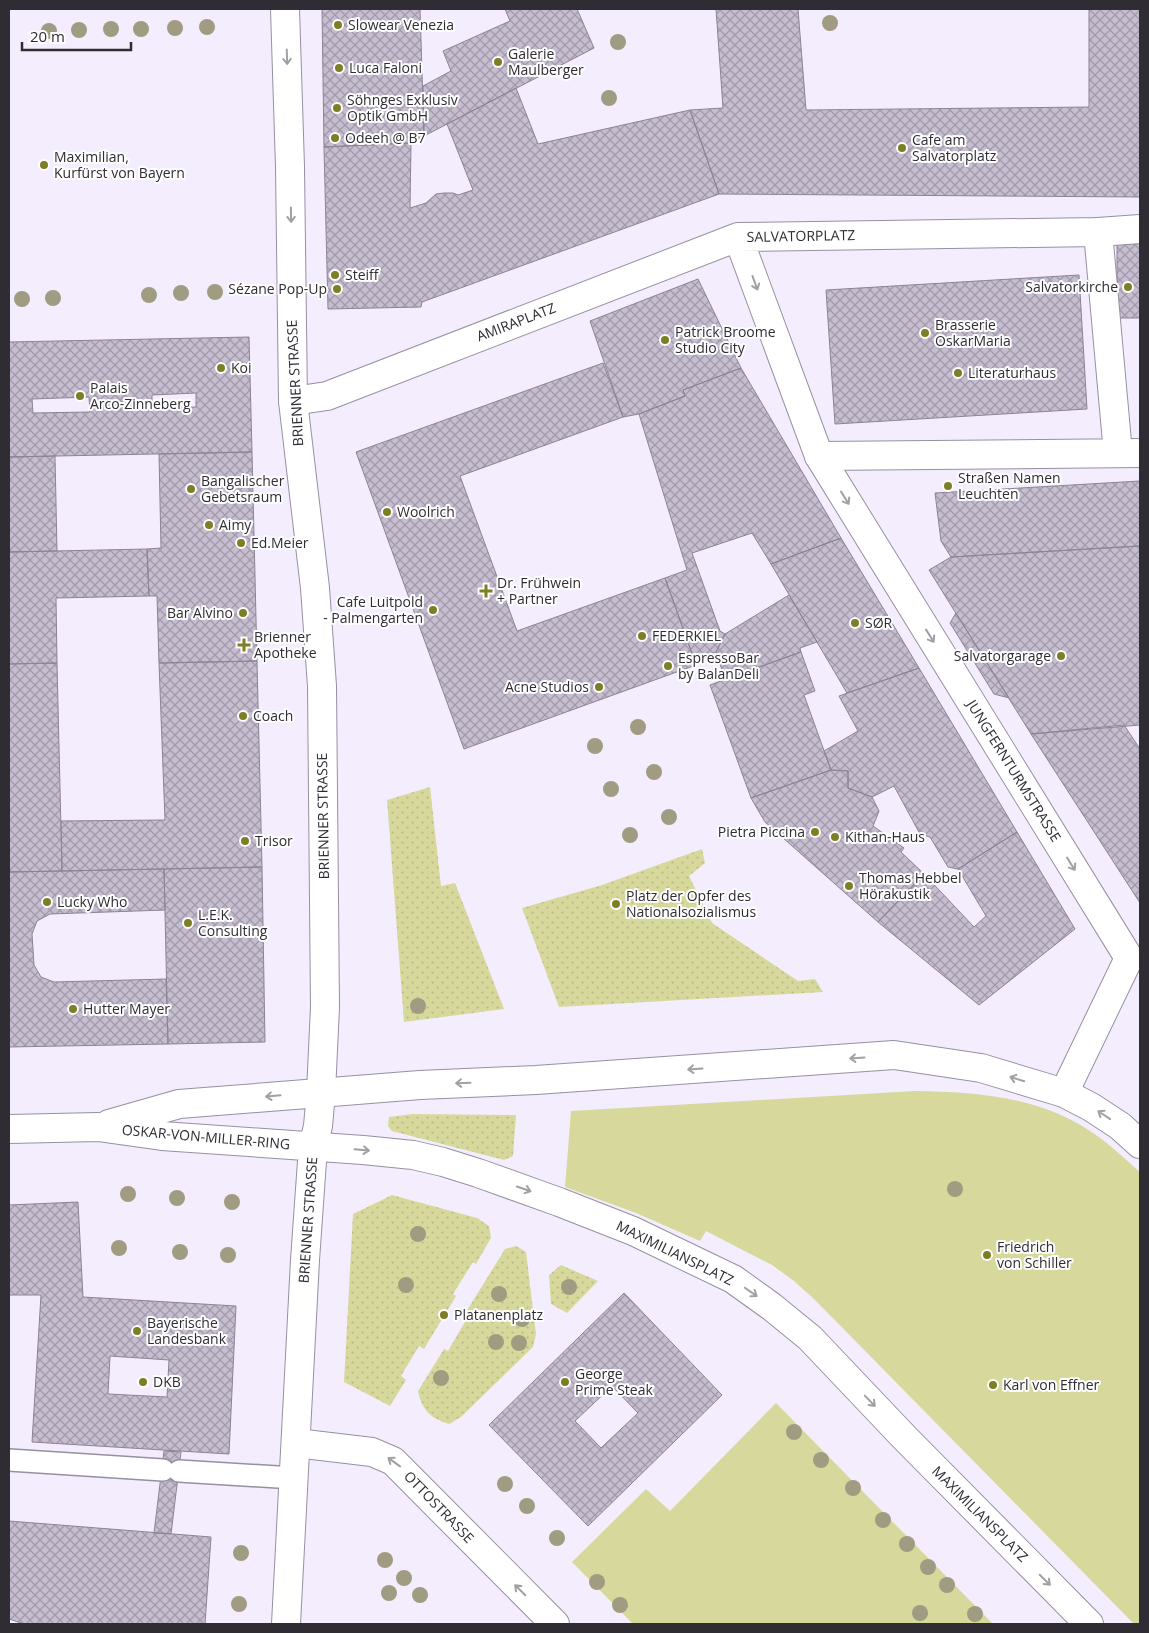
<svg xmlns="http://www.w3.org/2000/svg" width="1149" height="1633" viewBox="0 0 1149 1633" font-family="'Open Sans',sans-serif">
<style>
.grass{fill:url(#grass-dots)}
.green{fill:#d7d99c}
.building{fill:url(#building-cross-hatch);stroke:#8c8496;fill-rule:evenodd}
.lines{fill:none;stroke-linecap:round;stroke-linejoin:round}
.service-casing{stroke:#988fa1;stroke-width:24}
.pedestrian-casing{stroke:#988fa1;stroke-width:30}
.minor-casing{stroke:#988fa1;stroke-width:30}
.tertiary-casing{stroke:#988fa1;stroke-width:30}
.secondary-casing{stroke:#988fa1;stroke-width:30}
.service{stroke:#fff;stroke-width:21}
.pedestrian{stroke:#fff;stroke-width:28}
.minor{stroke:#fff;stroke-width:28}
.tertiary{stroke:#fff;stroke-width:28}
.secondary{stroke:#fff;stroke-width:28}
.tree{fill:#9f9c81}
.oneway{stroke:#a1a0a3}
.poi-dot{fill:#7d7e26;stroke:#fefefe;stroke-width:2}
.labels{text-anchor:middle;stroke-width:4;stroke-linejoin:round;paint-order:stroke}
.poi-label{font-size:14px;fill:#2f2c33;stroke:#fefefe;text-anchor:start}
.street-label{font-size:14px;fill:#2f2c33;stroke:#fefefe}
</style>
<defs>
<pattern id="grass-dots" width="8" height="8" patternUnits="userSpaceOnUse" patternTransform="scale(1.25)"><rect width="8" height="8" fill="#d7d99c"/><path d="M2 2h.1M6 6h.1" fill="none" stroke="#b9ba87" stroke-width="1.8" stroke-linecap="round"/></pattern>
<pattern id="building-cross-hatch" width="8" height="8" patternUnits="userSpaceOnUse" patternTransform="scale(1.25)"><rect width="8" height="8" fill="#c6bdd0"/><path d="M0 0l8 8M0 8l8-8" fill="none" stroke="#a19aa9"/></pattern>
</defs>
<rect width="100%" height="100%" fill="#f4edfd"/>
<path class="grass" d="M430 787 441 886 455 883 504 1009 404 1022 387 800Z
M702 849 705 863 689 876 712 923 798 981 815 979 823 992 559 1007 522 908 602 885Z
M413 1114 516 1115 513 1156 504 1160 392 1131 388 1126 389 1117Z
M392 1195 477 1218 489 1226 491 1238 476 1264 473 1262 453 1294 456 1296 424 1349 419 1346 401 1376 406 1380 390 1406 344 1382 353 1214Z
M516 1246 526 1252 536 1334 533 1347 461 1417 449 1424C430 1418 422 1410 418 1391L444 1349 448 1351 466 1320 463 1317 505 1249Z
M561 1265 598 1281 567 1313 551 1304 549 1275Z"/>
<path class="green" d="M915 1091C979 1092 1043 1097 1096 1135 1112 1146 1126 1160 1140 1172V1624H1134L814 1299 794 1281 772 1265 706 1231 700 1241 636 1213 565 1187 571 1111Z
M776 1403 993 1624H633L572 1562 646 1489 670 1511Z"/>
<path class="building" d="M322 9H420L424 136 411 143 324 147Z
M505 9H577L594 48 424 136 423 86 451 71 443 51 510 21Z
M716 9H798L806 110 1089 107V9H1140V197L719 194 690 110 723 108Z
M516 88 538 144 690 110 719 194 422 302 421 307 328 309 324 147 411 143 410 208 426 203 436 194 444 193H453L458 195 473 190 447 124Z
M1117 239H1140V318H1117Z
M1079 275 1087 409 835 424 826 290Z
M698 279 741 368 683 390 685 396 639 414 623 417 590 321Z
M249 337 252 452 9 457V342ZM196 393V407L152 408V395ZM89 397 90 412 33 413 32 399Z
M603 363 623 417 460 476 517 631 665 578 696 665 464 749 356 452Z
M741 368 841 538 771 564 752 533 692 553 720 631 725 634 716 652 694 659 665 578 687 570 639 414 685 396 683 390Z
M252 452 257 661 159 663 157 596H149L147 549 161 548 159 454Z
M55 456 57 551 9 552V457Z
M1140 481V546L951 557 941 541 935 493Z
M841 538 919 668 847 693 771 564Z
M1140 546V725L1031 734 929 570 951 557Z
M147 549 149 596 56 598 57 663 9 664V552Z
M789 595 817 642 800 648 801 652 725 679 716 652 725 634Z
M956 613 1009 698 994 694 950 623Z
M801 652 815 691 804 695 831 770 751 798 710 685Z
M257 661 262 867 62 871 61 821 165 820 159 663Z
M57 663 62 871 9 872V664Z
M919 668 1017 832 958 869 948 867 930 837 920 834 894 786 872 797 848 788V771L831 770 824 751 858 731 839 696Z
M1124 725 1140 749V903L1031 734Z
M831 770 848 771V788L872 797 879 811 873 826 904 848 901 852 924 874 878 922 765 822 751 798Z
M1017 832 1075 929 979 1005 878 922 924 874 974 927 986 916 958 869Z
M262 867 265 1042 168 1044 164 869Z
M164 869 165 910 50 914 37 921 32 934 34 965 41 977 54 982 166 979 168 1044 9 1047V872Z
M78 1202 83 1297 236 1306 229 1454 32 1442 41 1295H9V1205ZM110 1356 169 1360 167 1397 108 1394Z
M624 1293 722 1395 588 1526 489 1425ZM612 1386 638 1413 601 1448 575 1421Z
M164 1451 181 1452 171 1534 154 1533Z
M9 1521 211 1537 205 1624H24L9 1619Z"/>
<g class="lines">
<defs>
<path id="service" d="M9 1460 163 1470
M179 1471 294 1478"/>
<path id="pedestrian" d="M1098 232 1118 453
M819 456 1140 453"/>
<path id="minor" d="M738 237 819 456 1129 958 1064 1093
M293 401 327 396 738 237 1098 232 1140 229
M296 1443 372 1452 393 1461 555 1624"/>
<path id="tertiary" d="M285 9 290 167 293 401 315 588 322 686 325 1007 321 1092"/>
<path id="secondary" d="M109 1124 179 1104 420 1085 536 1080 894 1055 981 1068 1064 1093 1091 1107 1120 1126 1140 1144
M9 1129 98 1127 162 1136 363 1150 413 1155 443 1162 478 1173 559 1202 633 1231 733 1279 772 1307 810 1338 904 1437 1089 1624
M286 1624 305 1260 313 1147 318 1126 321 1092"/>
</defs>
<use href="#service" class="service-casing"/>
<use href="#pedestrian" class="pedestrian-casing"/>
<use href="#minor" class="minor-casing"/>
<use href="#tertiary" class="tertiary-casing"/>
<use href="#secondary" class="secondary-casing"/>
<use href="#service" class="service"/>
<use href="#pedestrian" class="pedestrian"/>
<use href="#minor" class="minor"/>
<use href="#tertiary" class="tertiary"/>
<use href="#secondary" class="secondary"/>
</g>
<g class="tree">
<circle cx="830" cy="23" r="8"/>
<circle cx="207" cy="27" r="8"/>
<circle cx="175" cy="28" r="8"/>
<circle cx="111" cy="29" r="8"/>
<circle cx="141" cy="29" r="8"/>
<circle cx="79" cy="30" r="8"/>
<circle cx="49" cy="31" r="8"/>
<circle cx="618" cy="42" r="8"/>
<circle cx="609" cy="98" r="8"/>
<circle cx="215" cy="292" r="8"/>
<circle cx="181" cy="293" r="8"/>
<circle cx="149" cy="295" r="8"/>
<circle cx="53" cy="298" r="8"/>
<circle cx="22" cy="299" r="8"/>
<circle cx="638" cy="727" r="8"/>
<circle cx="595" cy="746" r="8"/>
<circle cx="654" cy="772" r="8"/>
<circle cx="611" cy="789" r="8"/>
<circle cx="669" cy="817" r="8"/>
<circle cx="630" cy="835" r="8"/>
<circle cx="418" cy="1006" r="8"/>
<circle cx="955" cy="1189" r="8"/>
<circle cx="128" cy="1194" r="8"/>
<circle cx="177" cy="1198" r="8"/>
<circle cx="232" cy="1202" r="8"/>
<circle cx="418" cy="1234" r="8"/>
<circle cx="119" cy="1248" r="8"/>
<circle cx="180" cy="1252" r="8"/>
<circle cx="228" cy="1255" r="8"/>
<circle cx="406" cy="1285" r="8"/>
<circle cx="569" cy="1287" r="8"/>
<circle cx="499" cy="1294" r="8"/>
<circle cx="522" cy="1319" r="8"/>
<circle cx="496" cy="1342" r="8"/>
<circle cx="519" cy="1343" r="8"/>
<circle cx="441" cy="1378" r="8"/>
<circle cx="794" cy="1432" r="8"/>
<circle cx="821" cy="1460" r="8"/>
<circle cx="505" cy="1484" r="8"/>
<circle cx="853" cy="1488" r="8"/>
<circle cx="527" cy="1506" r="8"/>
<circle cx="883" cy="1520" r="8"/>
<circle cx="557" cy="1538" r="8"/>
<circle cx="907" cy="1544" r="8"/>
<circle cx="241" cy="1553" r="8"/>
<circle cx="385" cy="1560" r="8"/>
<circle cx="928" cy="1567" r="8"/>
<circle cx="404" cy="1578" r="8"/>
<circle cx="597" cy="1582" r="8"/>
<circle cx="947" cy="1585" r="8"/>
<circle cx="389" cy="1593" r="8"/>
<circle cx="420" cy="1595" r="8"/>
<circle cx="239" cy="1604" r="8"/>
<circle cx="620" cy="1605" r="8"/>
<circle cx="920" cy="1613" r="8"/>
<circle cx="975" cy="1614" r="8"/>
</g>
<defs><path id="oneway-shaft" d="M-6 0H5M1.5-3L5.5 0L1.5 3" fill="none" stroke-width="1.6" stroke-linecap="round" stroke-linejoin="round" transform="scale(1.25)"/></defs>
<g class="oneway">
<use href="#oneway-shaft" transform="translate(287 57) rotate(88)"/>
<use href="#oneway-shaft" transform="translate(291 215) rotate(89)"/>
<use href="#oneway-shaft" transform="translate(755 283) rotate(70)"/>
<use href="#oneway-shaft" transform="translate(845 498) rotate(58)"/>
<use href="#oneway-shaft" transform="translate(930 636) rotate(58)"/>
<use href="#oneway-shaft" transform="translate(1071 864) rotate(58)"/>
<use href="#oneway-shaft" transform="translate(857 1058) rotate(176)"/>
<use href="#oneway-shaft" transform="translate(695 1069) rotate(176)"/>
<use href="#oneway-shaft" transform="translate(1017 1079) rotate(-163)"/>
<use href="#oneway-shaft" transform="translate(463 1083) rotate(178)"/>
<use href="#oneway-shaft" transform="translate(273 1096) rotate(175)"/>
<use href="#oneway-shaft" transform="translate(1104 1115) rotate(-146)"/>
<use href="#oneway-shaft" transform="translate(362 1150) rotate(5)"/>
<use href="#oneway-shaft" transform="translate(524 1189) rotate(19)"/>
<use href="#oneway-shaft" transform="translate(751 1292) rotate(35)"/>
<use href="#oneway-shaft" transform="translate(870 1401) rotate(46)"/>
<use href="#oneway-shaft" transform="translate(394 1462) rotate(-144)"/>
<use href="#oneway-shaft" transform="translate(1045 1580) rotate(45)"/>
<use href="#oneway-shaft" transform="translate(520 1590) rotate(-135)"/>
</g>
<g class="poi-dot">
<circle cx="338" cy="25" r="5"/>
<circle cx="498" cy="62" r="5"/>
<circle cx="339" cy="68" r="5"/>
<circle cx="337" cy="108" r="5"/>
<circle cx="335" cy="138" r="5"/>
<circle cx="902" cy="148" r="5"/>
<circle cx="44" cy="165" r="5"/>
<circle cx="335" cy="275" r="5"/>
<circle cx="1128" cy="287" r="5"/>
<circle cx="337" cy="289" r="5"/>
<circle cx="925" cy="333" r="5"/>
<circle cx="665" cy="340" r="5"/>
<circle cx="221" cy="368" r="5"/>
<circle cx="958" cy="373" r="5"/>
<circle cx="80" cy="396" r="5"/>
<circle cx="948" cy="486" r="5"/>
<circle cx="191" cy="489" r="5"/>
<circle cx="387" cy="512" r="5"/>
<circle cx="209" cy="525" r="5"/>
<circle cx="241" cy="543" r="5"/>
<path d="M483.5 583.5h5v5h5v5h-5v5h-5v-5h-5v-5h5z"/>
<circle cx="433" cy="610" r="5"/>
<circle cx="243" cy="613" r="5"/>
<circle cx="855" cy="623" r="5"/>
<circle cx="642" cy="636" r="5"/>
<path d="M241.5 637.5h5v5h5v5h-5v5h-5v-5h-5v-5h5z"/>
<circle cx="1061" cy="656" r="5"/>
<circle cx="668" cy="666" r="5"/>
<circle cx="599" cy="687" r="5"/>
<circle cx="243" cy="716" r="5"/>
<circle cx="815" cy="832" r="5"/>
<circle cx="835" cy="837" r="5"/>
<circle cx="245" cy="841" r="5"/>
<circle cx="849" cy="886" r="5"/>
<circle cx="47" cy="902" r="5"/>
<circle cx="616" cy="904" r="5"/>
<circle cx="188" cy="923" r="5"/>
<circle cx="73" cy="1009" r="5"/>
<circle cx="987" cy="1255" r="5"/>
<circle cx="444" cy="1315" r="5"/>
<circle cx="137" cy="1331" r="5"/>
<circle cx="143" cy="1382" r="5"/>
<circle cx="565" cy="1382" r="5"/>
<circle cx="993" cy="1385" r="5"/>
</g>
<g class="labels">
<g class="poi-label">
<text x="348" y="30">Slowear Venezia</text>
<text x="508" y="59">Galerie<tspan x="508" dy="16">Maulberger</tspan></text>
<text x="349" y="73">Luca Faloni</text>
<text x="347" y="105">Söhnges Exklusiv<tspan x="347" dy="16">Optik GmbH</tspan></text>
<text x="345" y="143">Odeeh @ B7</text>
<text x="912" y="145">Cafe am<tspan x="912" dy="16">Salvatorplatz</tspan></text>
<text x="54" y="162">Maximilian,<tspan x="54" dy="16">Kurfürst von Bayern</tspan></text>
<text x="345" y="280">Steiff</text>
<text x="1118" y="292" text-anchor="end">Salvatorkirche</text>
<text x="327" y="294" text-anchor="end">Sézane Pop-Up</text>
<text x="935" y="330">Brasserie<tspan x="935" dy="16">OskarMaria</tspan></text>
<text x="675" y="337">Patrick Broome<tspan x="675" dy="16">Studio City</tspan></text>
<text x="231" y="373">Koi</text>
<text x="968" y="378">Literaturhaus</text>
<text x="90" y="393">Palais<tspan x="90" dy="16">Arco-Zinneberg</tspan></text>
<text x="958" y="483">Straßen Namen<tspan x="958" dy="16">Leuchten</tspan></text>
<text x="201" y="486">Bangalischer<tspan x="201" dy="16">Gebetsraum</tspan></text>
<text x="397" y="517">Woolrich</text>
<text x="219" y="530">Aimy</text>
<text x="251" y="548">Ed.Meier</text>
<text x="497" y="588">Dr. Frühwein<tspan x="497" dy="16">+ Partner</tspan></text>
<text x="423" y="607" text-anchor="end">Cafe Luitpold<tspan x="423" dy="16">- Palmengarten</tspan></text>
<text x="233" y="618" text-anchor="end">Bar Alvino</text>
<text x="865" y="628">SØR</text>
<text x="652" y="641">FEDERKIEL</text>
<text x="254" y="642">Brienner<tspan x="254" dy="16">Apotheke</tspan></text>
<text x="1051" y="661" text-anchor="end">Salvatorgarage</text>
<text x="678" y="663">EspressoBar<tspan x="678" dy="16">by BalanDeli</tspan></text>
<text x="589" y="692" text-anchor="end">Acne Studios</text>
<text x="253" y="721">Coach</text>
<text x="805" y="837" text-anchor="end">Pietra Piccina</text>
<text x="845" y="842">Kithan-Haus</text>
<text x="255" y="846">Trisor</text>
<text x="859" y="883">Thomas Hebbel<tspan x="859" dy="16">Hörakustik</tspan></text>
<text x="626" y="901">Platz der Opfer des<tspan x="626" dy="16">Nationalsozialismus</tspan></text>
<text x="57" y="907">Lucky Who</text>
<text x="198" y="920">L.E.K.<tspan x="198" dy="16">Consulting</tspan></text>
<text x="83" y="1014">Hutter Mayer</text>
<text x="997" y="1252">Friedrich<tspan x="997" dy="16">von Schiller</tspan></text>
<text x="454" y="1320">Platanenplatz</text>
<text x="147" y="1328">Bayerische<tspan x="147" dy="16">Landesbank</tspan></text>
<text x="575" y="1379">George<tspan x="575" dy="16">Prime Steak</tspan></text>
<text x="153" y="1387">DKB</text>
<text x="1003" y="1390">Karl von Effner</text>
</g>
<g class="street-label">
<text transform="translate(801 236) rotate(-1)" y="5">SALVATORPLATZ</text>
<text transform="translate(516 322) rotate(-21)" y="5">AMIRAPLATZ</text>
<text transform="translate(295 383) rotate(-93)" y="5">BRIENNER STRASSE</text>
<text transform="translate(1014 771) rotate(58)" y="5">JUNGFERNTURMSTRASSE</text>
<text transform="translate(323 816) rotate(-91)" y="5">BRIENNER STRASSE</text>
<text transform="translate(206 1137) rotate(5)" y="5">OSKAR-VON-MILLER-RING</text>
<text transform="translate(308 1220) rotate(-86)" y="5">BRIENNER STRASSE</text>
<text transform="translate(675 1253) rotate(26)" y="5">MAXIMILIANSPLATZ</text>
<text transform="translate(439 1507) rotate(46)" y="5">OTTOSTRASSE</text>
<text transform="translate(980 1514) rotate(45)" y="5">MAXIMILIANSPLATZ</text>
</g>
</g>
<rect width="1149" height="1633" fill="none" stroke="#2f2c33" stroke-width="20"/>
<path d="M22 42v8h109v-8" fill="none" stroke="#2f2c33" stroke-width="2.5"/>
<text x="30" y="42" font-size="15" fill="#2f2c33" stroke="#fefefe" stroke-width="4" paint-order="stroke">20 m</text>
</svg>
